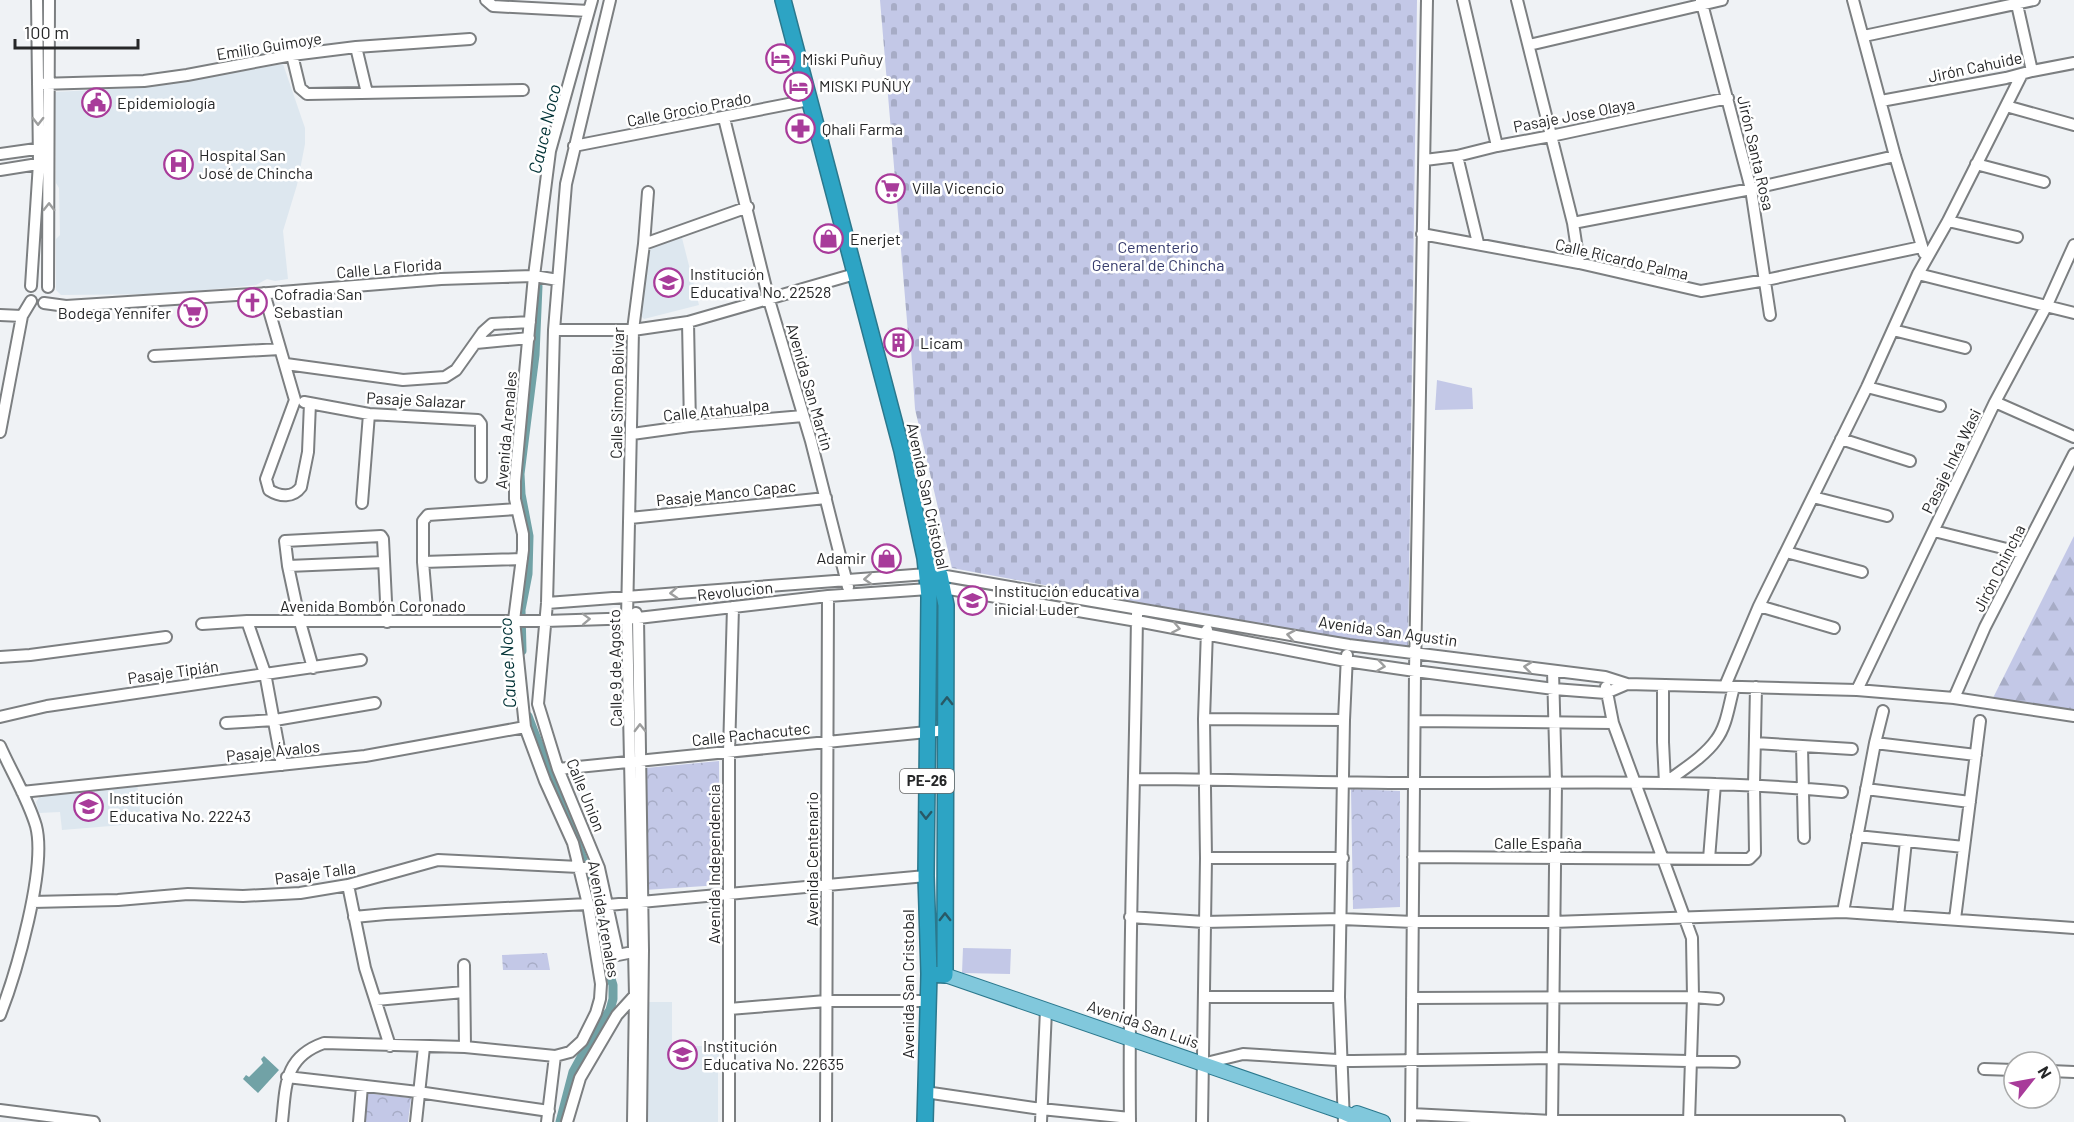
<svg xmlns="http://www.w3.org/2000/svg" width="2074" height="1122" viewBox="0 0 2074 1122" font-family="Barlow,sans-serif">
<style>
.built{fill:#dde7ef}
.green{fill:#c3c8e7}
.forest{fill:url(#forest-firs)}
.cemetery{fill:url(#cemetery-stones)}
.park{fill:url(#park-crowns)}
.water{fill:#71a2a6}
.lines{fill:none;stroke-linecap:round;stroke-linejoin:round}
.canal{stroke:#71a2a6;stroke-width:9}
.minor-casing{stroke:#7c7f81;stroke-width:14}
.major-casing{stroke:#2b788d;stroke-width:16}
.highway-casing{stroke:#2b788d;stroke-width:18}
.minor{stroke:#fff;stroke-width:10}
.major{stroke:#81c8dc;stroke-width:14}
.highway{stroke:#2da4c4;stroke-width:15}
.oneway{stroke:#9d9e9e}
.oneway2{stroke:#295966}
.labels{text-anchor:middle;stroke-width:5;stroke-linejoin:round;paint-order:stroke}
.shield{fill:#fff;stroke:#676868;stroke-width:1.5}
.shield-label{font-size:15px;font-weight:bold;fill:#262728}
.street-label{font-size:16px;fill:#262728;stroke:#fff}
.poi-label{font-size:16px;fill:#262728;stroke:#fff;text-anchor:start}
.park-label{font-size:16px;fill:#363b6c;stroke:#fff}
.water-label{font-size:18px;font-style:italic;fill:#003236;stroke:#fff}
</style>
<defs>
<pattern id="forest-firs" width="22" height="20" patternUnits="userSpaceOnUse" patternTransform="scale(1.5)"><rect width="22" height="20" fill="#c3c8e7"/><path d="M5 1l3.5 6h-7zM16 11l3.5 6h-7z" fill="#a7acc6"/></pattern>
<pattern id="cemetery-stones" width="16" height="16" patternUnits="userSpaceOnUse" patternTransform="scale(1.5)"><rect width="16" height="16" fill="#c3c8e7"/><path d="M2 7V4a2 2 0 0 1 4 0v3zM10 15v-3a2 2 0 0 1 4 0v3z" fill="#a7acc6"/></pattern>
<pattern id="park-crowns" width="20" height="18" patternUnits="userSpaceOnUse" patternTransform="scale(1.5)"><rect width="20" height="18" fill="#c3c8e7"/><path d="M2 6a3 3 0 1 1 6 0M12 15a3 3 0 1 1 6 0" fill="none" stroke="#a7acc6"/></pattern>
</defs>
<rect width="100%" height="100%" fill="#eff2f5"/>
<path class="built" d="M283 64 305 128V144L297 185 283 231 288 279 275 281 267 279 256 285 167 294 61 295 56 290V239L60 235 59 188 56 183 55 92 150 87Z
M682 238 699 305 644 319 640 315 648 247Z
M137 782 141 820 135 821V824L62 830 60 812 39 813 36 802 43 792Z
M646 1002H672V1046H719V1065L717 1067 718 1074V1122H644Z"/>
<path class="green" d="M1437 380 1472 388 1473 409 1435 410Z
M963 948 1011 949 1010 974 962 973Z"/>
<path class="forest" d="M2074 536V715L1990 704Z"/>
<path class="cemetery" d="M880 0H1417L1408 652 952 568 915 409 911 349 908 333Z"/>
<path class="park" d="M719 761 720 885 645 890 646 768Z
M1351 789 1400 791V907L1353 909Z
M547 953 550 970H503L502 955Z
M364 1093 411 1098 408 1122H361Z"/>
<path class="water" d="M264 1056 279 1070 258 1093 243 1079 246 1075 249 1077 263 1063 261 1059Z"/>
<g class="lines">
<path class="canal" d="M522 651 521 610 528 574 529 536 521 494 520 474 535 355 538 286
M528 716 583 859 590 884 606 963 613 985V999L610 1010 596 1030 573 1072 560 1122"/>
<defs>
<path id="minor" d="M486 0 493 6 589 11
M610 0 566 184 554 330 547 603 538 704 558 769 599 868 618 955 643 950
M1463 0 1497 146
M1517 0 1573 223 1579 263
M1701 0 1751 189 1770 315
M1853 0 1895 156 1924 253
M2016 0 2032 71
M1864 36 2034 0
M1529 45 1722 0
M356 47 367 93
M292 55 300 88 307 94 523 90
M38 84 144 81 187 75 292 55 356 47 470 39
M1881 101 2006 78 2032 71 2074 63
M2006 106 2074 125
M724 118 769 300 811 441 848 587
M574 146 809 100
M0 154 43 148
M1457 156 1478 243
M1425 160 1457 156 1497 146 1551 136 1728 98
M1976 164 2044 182
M0 170 44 163
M1948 221 2017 237
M1573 223 1751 189 1895 156
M1422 234 1579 263 1701 291 1766 280 1921 247
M644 244 748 207
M1918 274 2074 313
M31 286 39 163 37 0
M48 287 49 0
M264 293 295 400 266 479 269 490C280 497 293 498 301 487L308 452 310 403
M44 303 66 306 269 293 441 279 534 276 558 280
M0 315 22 316
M688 322 690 426
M554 330H633L688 322 855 274
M1893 330 1965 348
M476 343 529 338
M154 356 280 349
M286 364 403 380 445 377 456 370 483 332 492 324 530 322
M1867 387 1940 406
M304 402 369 414 478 420 481 424V477
M1995 402 2074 437
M0 432 22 316 31 301
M632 434 690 426 803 416
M1841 439 1910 461
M1813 497 1887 516
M362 503 369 414
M630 518 826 498
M1934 531 2023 553
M1786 552 1862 572
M423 562 522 559
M288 566 384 562
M547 603 927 574 940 575 1349 645 1605 677 1627 684 1857 690 1954 698 2074 716
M1759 606 1834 628
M636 613 638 618 643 950 641 1122
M247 621 265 673 282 765
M428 621 423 562V521L428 515 517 509
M202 624 247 621H545L638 618 828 596 943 588 1137 621 1346 661 1415 671 1554 689 1606 693 1627 684
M0 657 30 655 166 637
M313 668 300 622 288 566 285 541 381 536 383 539 387 622
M1663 685V742L1665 783C1682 770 1704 757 1716 740 1727 726 1729 704 1734 687
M1725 686 1759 606 1867 387 1918 274 1948 221 2022 74
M1606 687 1613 723 1692 938 1693 997 1689 1122
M1857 690 1995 402 2047 305 2074 245
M1954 698 1985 627 2074 454
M0 717 47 706 361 660
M1204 719 1344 720
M1416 721 1613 723
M226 723 275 720 375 703
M1755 743 1852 749
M1875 743 1976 755
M0 746C12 773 28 799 36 826 47 868 16 974 0 1015
M1802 746 1804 838
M558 769 947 730
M1135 779C1229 779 1322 783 1416 783 1558 784 1700 778 1842 792
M1866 789 1970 802
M22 792 365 756 525 727
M1857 836 1964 847
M1413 857 1749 859 1755 853 1754 785 1756 687
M1206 858H1343
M1709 859 1715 784
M348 885 365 968 390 1046
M32 902 118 900 188 894 243 896 300 893 348 885 438 860 599 868
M608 905 926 876
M1843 912 1875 743 1883 711
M1898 916 1906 841
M354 917 386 914 588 904
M1130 917 1204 922 1341 919 1414 922H1553L1843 912 2074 928
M1955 919 1980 721
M464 965 465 1047
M1204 997H1339
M1412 998 1693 997 1718 999
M376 1000 464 992
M729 1009 826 1001H929
M1202 1064 1243 1054 1353 1061 1552 1058 1734 1062
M1984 1069 2014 1070
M2050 1071 2074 1072
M287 1077 418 1092 549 1111
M925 1092 1041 1109 1130 1118
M0 1110 94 1122
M1411 1114 1552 1121H1839
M282 1122C286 1085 284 1057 324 1043L465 1047 555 1056
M359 1122 362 1086
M416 1122 424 1047
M547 1122 555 1056 570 1052 582 1041 596 1013 600 999 601 984 588 904 573 843 545 781 525 727 514 620 523 550V534L515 499V481L534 276 550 151 592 0
M567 1122 580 1078 617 1015 637 993
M633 1122 635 996 627 618 633 330 644 244 648 192
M729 1122V752L733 607
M826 1122 828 596
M1041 1122 1046 1010
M1130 1122C1128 953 1135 784 1137 614
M1202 1122 1206 858 1204 719 1207 630
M1344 1122 1339 997 1344 720 1347 655
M1411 1122 1415 671 1427 0
M1552 1122 1556 783 1553 671"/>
<path id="major" d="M945 975 1345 1113 1365 1122
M1357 1113 1383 1122"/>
<path id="highway" d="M783 0 902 451 925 558 929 597 926 876 929 974 925 1122
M925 558 940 575 946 605 945 975 929 974"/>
</defs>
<use href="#minor" class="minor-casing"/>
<use href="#major" class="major-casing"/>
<use href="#highway" class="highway-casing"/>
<use href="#minor" class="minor"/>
<use href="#major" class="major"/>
<use href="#highway" class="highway"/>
</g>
<defs><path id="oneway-chevron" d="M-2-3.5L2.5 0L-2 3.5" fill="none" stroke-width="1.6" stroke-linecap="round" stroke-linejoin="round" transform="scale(1.5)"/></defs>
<g class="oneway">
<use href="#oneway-chevron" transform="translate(38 121) rotate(90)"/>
<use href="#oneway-chevron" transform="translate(49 207) rotate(-89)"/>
<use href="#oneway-chevron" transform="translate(868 579) rotate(176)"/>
<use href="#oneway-chevron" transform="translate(674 593) rotate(176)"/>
<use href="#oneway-chevron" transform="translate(586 619) rotate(-2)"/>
<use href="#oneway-chevron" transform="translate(1176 628) rotate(11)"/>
<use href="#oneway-chevron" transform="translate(1291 635) rotate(-170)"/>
<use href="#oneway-chevron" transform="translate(1381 666) rotate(8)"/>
<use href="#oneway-chevron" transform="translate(1528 667) rotate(-173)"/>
<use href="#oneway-chevron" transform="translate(640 728) rotate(-91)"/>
</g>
<g class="oneway2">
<use href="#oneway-chevron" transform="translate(947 701) rotate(-90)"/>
<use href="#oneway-chevron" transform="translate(926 815) rotate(91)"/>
<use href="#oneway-chevron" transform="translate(945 917) rotate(-90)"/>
</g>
<defs>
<symbol id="hotel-ring" viewBox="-11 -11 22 22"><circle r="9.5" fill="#fff" stroke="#a83b9a" stroke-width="1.5"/><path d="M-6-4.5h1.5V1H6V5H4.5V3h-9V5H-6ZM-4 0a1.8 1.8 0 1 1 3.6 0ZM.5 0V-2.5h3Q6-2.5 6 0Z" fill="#a83b9a"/></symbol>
<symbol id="civic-ring" viewBox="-11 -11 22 22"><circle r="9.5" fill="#fff" stroke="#a83b9a" stroke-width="1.5"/><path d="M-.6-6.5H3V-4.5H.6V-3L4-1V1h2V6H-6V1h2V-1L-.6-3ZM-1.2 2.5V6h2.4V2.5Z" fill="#a83b9a"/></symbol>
<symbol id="pharmacy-ring" viewBox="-11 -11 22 22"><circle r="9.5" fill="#fff" stroke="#a83b9a" stroke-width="1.5"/><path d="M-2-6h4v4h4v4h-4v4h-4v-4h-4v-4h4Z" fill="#a83b9a"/></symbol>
<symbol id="hospital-ring" viewBox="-11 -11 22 22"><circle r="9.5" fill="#fff" stroke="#a83b9a" stroke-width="1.5"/><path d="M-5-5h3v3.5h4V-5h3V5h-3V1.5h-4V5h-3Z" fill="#a83b9a"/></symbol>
<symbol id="supermarket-ring" viewBox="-11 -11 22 22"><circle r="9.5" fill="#fff" stroke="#a83b9a" stroke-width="1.5"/><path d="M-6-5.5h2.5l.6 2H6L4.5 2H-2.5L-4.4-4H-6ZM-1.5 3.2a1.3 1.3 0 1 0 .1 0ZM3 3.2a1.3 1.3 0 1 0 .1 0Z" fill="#a83b9a"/></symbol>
<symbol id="shop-ring" viewBox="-11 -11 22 22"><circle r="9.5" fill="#fff" stroke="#a83b9a" stroke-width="1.5"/><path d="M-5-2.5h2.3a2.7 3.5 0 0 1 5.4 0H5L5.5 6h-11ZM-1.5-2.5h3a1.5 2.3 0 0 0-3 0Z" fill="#a83b9a"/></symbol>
<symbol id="school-ring" viewBox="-11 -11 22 22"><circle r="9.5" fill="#fff" stroke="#a83b9a" stroke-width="1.5"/><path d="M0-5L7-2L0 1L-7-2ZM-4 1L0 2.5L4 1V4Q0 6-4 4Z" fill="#a83b9a"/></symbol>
<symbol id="church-ring" viewBox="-11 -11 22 22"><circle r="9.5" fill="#fff" stroke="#a83b9a" stroke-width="1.5"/><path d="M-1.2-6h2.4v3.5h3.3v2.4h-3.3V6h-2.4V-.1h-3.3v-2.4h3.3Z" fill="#a83b9a"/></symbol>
<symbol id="building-ring" viewBox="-11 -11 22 22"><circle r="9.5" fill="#fff" stroke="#a83b9a" stroke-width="1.5"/><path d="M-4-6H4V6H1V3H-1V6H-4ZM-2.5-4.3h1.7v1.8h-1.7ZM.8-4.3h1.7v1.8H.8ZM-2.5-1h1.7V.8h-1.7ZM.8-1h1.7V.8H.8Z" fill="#a83b9a"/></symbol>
</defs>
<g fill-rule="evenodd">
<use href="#hotel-ring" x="764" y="42" width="33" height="33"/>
<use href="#hotel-ring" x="782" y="70" width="33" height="33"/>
<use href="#civic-ring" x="80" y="86" width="33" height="33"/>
<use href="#pharmacy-ring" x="784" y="112" width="33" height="33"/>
<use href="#hospital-ring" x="162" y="148" width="33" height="33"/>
<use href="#supermarket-ring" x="874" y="172" width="33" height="33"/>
<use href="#shop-ring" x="812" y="222" width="33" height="33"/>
<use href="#school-ring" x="652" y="266" width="33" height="33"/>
<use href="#church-ring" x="236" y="286" width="33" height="33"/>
<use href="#supermarket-ring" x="176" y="296" width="33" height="33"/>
<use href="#building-ring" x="882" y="326" width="33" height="33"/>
<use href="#shop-ring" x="870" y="542" width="33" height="33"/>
<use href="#school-ring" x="956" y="584" width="33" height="33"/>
<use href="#school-ring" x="72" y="790" width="33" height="33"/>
<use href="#school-ring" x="666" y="1038" width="33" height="33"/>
</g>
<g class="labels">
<rect class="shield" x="900" y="769" width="54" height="24" rx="4.5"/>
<g class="shield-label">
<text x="927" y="786">PE-26</text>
</g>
<g class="street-label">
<text transform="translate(269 46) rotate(-9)" y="6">Emilio Guimoye</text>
<text transform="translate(1975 67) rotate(-12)" y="6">Jirón Cahuide</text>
<text transform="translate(689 109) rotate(-11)" y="6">Calle Grocio Prado</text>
<text transform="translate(1574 115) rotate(-11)" y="6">Pasaje Jose Olaya</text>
<text transform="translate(1756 153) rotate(77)" y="6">Jirón Santa Rosa</text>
<text transform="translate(1622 259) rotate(13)" y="6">Calle Ricardo Palma</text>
<text transform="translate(389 268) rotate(-5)" y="6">Calle La Florida</text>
<text transform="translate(810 387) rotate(74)" y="6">Avenida San Martin</text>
<text transform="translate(617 393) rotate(-89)" y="6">Calle Simon Bolivar</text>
<text transform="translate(416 400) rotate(3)" y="6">Pasaje Salazar</text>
<text transform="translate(716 410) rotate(-6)" y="6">Calle Atahualpa</text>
<text transform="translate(506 430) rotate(-85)" y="6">Avenida Arenales</text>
<text transform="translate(1951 461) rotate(-64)" y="6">Pasaje Inka Wasi</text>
<text transform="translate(726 493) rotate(-6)" y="6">Pasaje Manco Capac</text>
<text transform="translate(928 496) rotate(78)" y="6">Avenida San Cristobal</text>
<text transform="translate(1999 568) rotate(-63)" y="6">Jirón Chincha</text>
<text transform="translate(735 591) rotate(-6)" y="6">Revolucion</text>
<text x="373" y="612">Avenida Bombón Coronado</text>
<text transform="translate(1388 631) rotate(8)" y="6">Avenida San Agustin</text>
<text transform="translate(615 668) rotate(-91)" y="6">Calle 9 de Agosto</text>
<text transform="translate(173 672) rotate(-8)" y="6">Pasaje Tipián</text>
<text transform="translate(751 734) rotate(-6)" y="6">Calle Pachacutec</text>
<text transform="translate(273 751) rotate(-6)" y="6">Pasaje Ávalos</text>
<text transform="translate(586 795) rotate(68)" y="6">Calle Union</text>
<text x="1538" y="849">Calle España</text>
<text transform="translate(812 859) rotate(-90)" y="6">Avenida Centenario</text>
<text transform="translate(714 864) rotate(-90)" y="6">Avenida Independencia</text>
<text transform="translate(315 873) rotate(-8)" y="6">Pasaje Talla</text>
<text transform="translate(604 919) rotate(80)" y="6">Avenida Arenales</text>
<text transform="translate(908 984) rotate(-90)" y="6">Avenida San Cristobal</text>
<text transform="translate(1143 1024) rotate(19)" y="6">Avenida San Luis</text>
</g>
<g class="poi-label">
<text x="802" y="65">Miski Puñuy</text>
<text x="819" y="92">MISKI PUÑUY</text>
<text x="117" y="109">Epidemiología</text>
<text x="822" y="135">Qhali Farma</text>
<text x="199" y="161">Hospital San<tspan x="199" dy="18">José de Chincha</tspan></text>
<text x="912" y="194">Villa Vicencio</text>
<text x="850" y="245">Enerjet</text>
<text x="690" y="280">Institución<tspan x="690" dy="18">Educativa No. 22528</tspan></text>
<text x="274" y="300">Cofradia San<tspan x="274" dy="18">Sebastian</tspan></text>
<text x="171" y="319" text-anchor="end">Bodega Yennifer</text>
<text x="920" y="349">Licam</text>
<text x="866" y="564" text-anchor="end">Adamir</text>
<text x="994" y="597">Institución educativa<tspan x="994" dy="18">inicial Luder</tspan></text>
<text x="109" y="804">Institución<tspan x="109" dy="18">Educativa No. 22243</tspan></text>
<text x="703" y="1052">Institución<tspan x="703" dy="18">Educativa No. 22635</tspan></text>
</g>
<g class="park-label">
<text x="1158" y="253">Cementerio<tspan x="1158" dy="18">General de Chincha</tspan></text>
</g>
<g class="water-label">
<text transform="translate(545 129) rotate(-77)" y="6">Cauce Noco</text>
<text transform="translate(508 663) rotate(-93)" y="6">Cauce Noco</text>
</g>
</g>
<g transform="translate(2032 1080) rotate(59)"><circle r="28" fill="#ffffff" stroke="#a8a9a9" stroke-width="1.5"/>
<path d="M0-4.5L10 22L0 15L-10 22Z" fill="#a83b9a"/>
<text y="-9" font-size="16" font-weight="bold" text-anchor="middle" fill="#262728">N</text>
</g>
<path d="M15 39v9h123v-9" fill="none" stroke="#262728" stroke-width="3"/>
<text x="24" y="39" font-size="18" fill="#262728" stroke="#ffffff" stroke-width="4.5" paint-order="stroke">100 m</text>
</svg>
